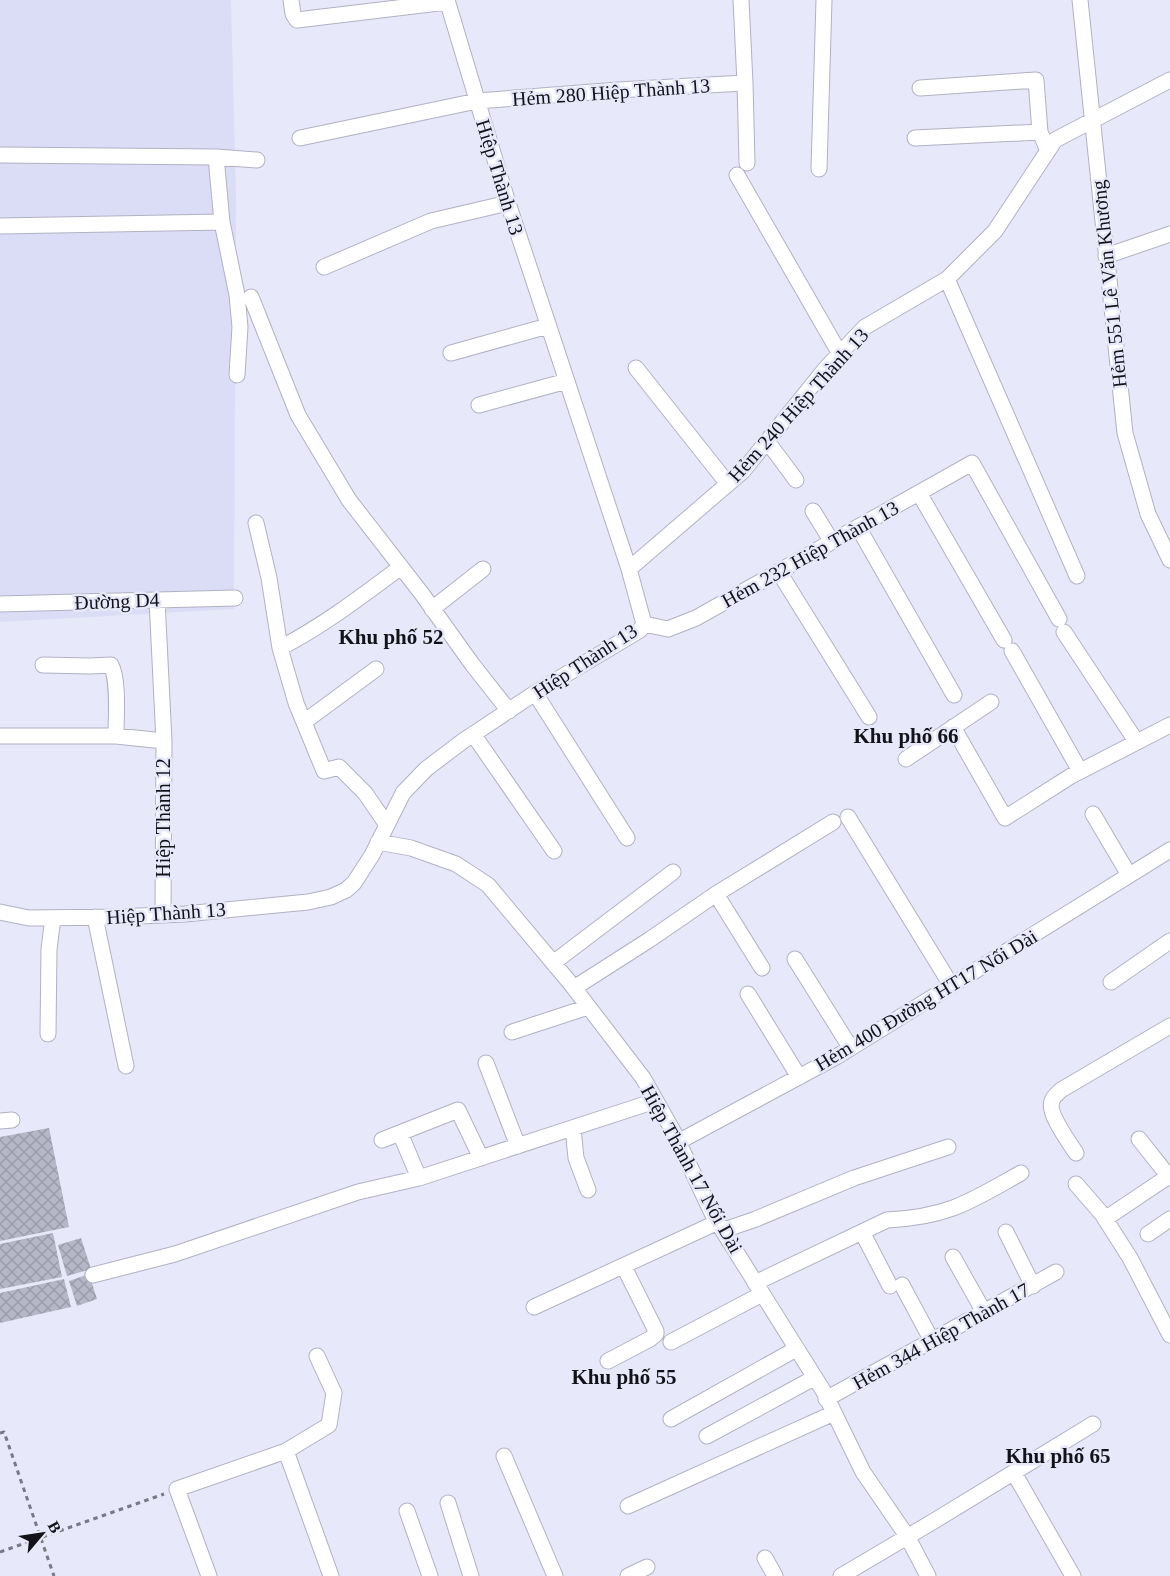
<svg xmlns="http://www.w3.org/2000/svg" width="1170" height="1576" viewBox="0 0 1170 1576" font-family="Georgia,serif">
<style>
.built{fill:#dbddf6}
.building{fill:url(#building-cross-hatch)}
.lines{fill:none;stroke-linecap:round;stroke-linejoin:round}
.minor-casing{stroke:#b0b2c3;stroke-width:17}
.path{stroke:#787984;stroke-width:3;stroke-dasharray:4.5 4.5;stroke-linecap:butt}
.minor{stroke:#fff;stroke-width:15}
.labels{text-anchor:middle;stroke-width:5;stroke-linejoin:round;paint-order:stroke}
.street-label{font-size:20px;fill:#121218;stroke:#e7e9fa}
.neighbourhood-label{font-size:21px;font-weight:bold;fill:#121218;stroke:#e7e9fa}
</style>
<defs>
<pattern id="building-cross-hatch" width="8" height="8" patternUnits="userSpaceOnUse" patternTransform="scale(1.5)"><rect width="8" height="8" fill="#b5b7c7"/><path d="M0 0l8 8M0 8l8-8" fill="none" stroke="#9b9caa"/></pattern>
</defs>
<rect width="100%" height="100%" fill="#e7e9fa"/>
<path class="built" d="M0 0H231L236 193 234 609 0 622Z"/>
<path class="building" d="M49 1128 69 1227 0 1241V1137Z
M53 1233 62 1277 0 1289V1244Z
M81 1238 91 1269 67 1276 58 1245Z
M89 1274 97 1299 77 1306 69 1281Z
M64 1279 71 1307 0 1323V1293Z"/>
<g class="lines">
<defs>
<path id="minor" d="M291 0 293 14 297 20 447 2
M741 0 745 83 747 163
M1080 0 1125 433 1148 514 1170 560
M920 88 1036 80 1040 132 1048 151
M300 138 477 101 618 90 745 83
M915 138 1040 132
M0 155 216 157 257 160
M216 157 222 222 237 295 240 327 237 375
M819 169 824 0
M737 175 840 354
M0 226 222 222
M1106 256 1170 234
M324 267 431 221 508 203
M947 279 1077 576
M251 297 298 415 349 500 422 594 472 664 509 711
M451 353 548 326
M636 368 728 484
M479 405 567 381
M767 441 796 480
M919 493 1004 640
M813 511 832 542
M256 523 269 578 280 648 296 703 324 771 339 767 365 793 387 825
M858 527 954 695
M629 569 743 471 826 368 865 327 947 279 995 231 1055 140 1170 80
M779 572 869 717
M157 600 164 741
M0 604 235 598
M432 609 483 569
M644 624 668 629 696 618 972 463 1059 619
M1064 632 1136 741
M280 648C323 626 362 596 401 567
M1012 651 1080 771
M43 665 90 666 111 665C119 680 116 717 116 736
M535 693 627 838
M304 722 376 669
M953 727 1005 818 1071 776 1170 725
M473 734 554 851
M0 736H116L164 741 163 915
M906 759 991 702
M1093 814 1129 875
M848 817 951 985
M378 842 411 848 456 864 488 885 571 984 643 1078 673 1131 713 1215 824 1392 863 1472 907 1536 928 1576
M716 894 762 968
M0 912 29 918 117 917 185 914 308 902 331 897 346 890 354 883 372 855 403 793 426 769 463 741 535 693 640 630 644 624 629 569 508 203 447 0
M95 917 126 1066
M795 959 850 1047
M553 963 673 872
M1111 982 1170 941
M574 988 649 940 716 894 833 822
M748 994 799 1077
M512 1032 588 1007
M48 1034 49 949 53 918
M486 1063 518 1146
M0 1121 12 1120
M573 1128 576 1158 588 1190
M400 1133 419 1178
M1139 1139 1170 1178
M382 1140 458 1110 481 1158
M678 1142 836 1057 1170 850
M1076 1153C1069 1142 1047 1113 1052 1101 1053 1097 1058 1093 1061 1090L1170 1026
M1076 1184 1102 1214 1130 1258 1170 1335
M1105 1219 1169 1176
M724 1230 756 1219 854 1178 948 1147
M862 1232 890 1286
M1006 1232 1033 1286
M1148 1234 1170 1219
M953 1257 984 1312
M93 1275 175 1254 358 1192 419 1178 655 1101
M755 1283 887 1220C908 1219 934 1215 953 1208 977 1199 999 1185 1021 1173
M902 1285 932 1341
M534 1307 718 1222
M671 1342 762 1294
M317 1356 334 1393 329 1425 286 1451 331 1576
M608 1361 650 1339 656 1334V1331L624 1267
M826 1399 1056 1272
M671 1419 796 1349
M707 1436 814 1378
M504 1456 555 1576
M1014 1473 1073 1576
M448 1503 471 1576
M628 1506 834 1413
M407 1511 430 1576
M765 1558 775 1576
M209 1576 177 1489 286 1451
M628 1576 647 1567
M841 1576 934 1521 1093 1424"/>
</defs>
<use href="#minor" class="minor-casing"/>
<path class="path" d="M0 1433 4 1432 54 1576
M0 1552 164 1494"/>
<use href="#minor" class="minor"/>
</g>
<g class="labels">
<g class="street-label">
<text transform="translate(611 92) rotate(-4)" y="7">Hẻm 280 Hiệp Thành 13</text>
<text transform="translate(500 177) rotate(73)" y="7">Hiệp Thành 13</text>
<text transform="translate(1109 284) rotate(-96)" y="7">Hẻm 551 Lê Văn Khương</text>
<text transform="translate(798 405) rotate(-48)" y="7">Hẻm 240 Hiệp Thành 13</text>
<text transform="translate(810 554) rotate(-29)" y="7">Hẻm 232 Hiệp Thành 13</text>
<text transform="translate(117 601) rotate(-2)" y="7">Đường D4</text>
<text transform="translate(585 661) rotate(-33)" y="7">Hiệp Thành 13</text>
<text transform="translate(163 818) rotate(-90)" y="7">Hiệp Thành 12</text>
<text transform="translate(166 913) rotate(-4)" y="7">Hiệp Thành 13</text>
<text transform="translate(926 1000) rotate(-31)" y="7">Hẻm 400 Đường HT17 Nối Dài</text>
<text transform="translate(692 1169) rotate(61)" y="7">Hiệp Thành 17 Nối Dài</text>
<text transform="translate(941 1336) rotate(-29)" y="7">Hẻm 344 Hiệp Thành 17</text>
</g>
<g class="neighbourhood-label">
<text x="391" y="644">Khu phố 52</text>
<text x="906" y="743">Khu phố 66</text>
<text x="624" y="1384">Khu phố 55</text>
<text x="1058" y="1463">Khu phố 65</text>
</g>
</g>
<g transform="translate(42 1534) rotate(61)" stroke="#e7e9fa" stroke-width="4.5" paint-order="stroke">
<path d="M0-4.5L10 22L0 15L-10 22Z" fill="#121218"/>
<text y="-9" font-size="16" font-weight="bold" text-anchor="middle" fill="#121218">B</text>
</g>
</svg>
